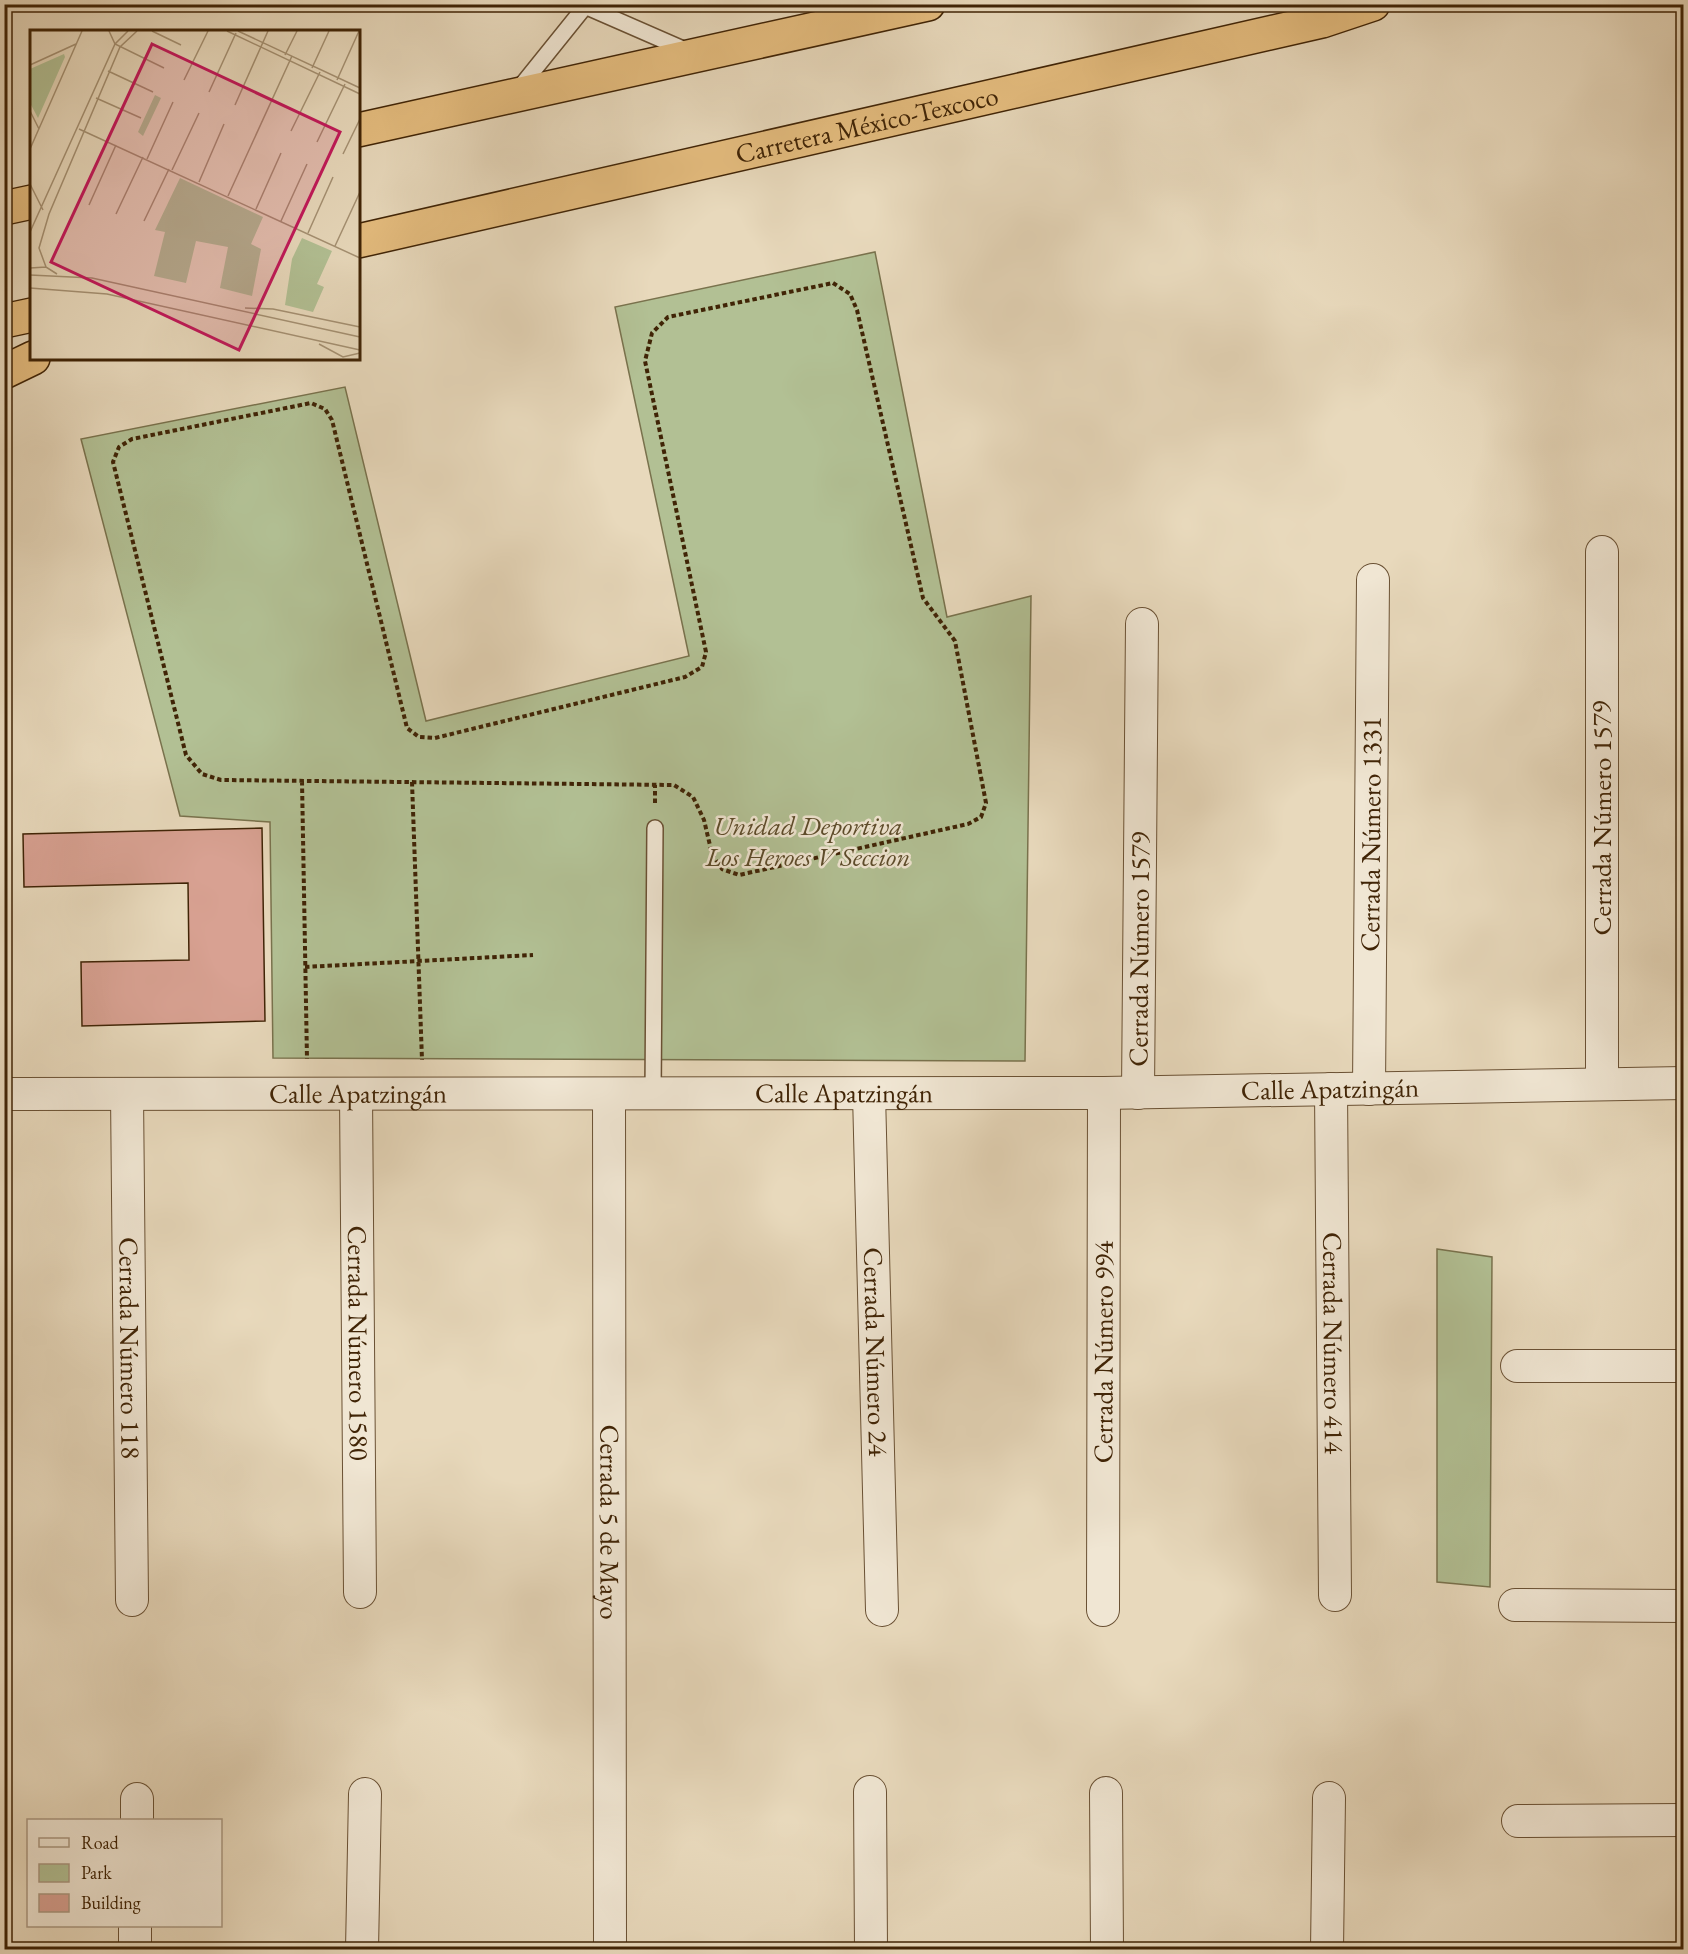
<svg xmlns="http://www.w3.org/2000/svg" width="1688" height="1954" viewBox="0 0 1688 1954" font-family="'EB Garamond',serif">
<style>
.green{fill:#b2c094;stroke:#79724d;stroke-width:1.5}
.building{fill:#d8a192;stroke:#402406;stroke-width:1.5}
.lines{fill:none;stroke-linecap:round;stroke-linejoin:round}
.service-casing{stroke:#6a5134;stroke-width:18}
.minor-casing{stroke:#6a5134;stroke-width:34}
.trunk-casing{stroke:#402406;stroke-width:36}
.path{stroke:#402406;stroke-width:4;stroke-dasharray:4.5 3;stroke-linecap:butt}
.service{stroke:#f0e6d3;stroke-width:15}
.minor{stroke:#f0e6d3;stroke-width:32}
.trunk{stroke:#e4bc7e;stroke-width:33}
.labels{text-anchor:middle;stroke-width:5;stroke-linejoin:round;paint-order:stroke}
.street-label{font-size:27px;fill:#402406;stroke:#f0e6d3}
.park-label{font-size:27px;font-style:italic;fill:#5c4b2a;stroke:#f0e6d3}
.inset-road{fill:none;stroke:#a59173;stroke-width:1.5}
.view{fill:#c2185b;fill-opacity:0.15;stroke:#c2185b;stroke-width:3}
.inset-edge{fill:none;stroke:#402406;stroke-width:3}
</style>
<rect width="100%" height="100%" fill="#e8d9bc"/>
<filter id="stains"><feTurbulence type="fractalNoise" baseFrequency=".00333" numOctaves="4"/><feColorMatrix values="0 0 0 0 .2 0 0 0 0 .09 0 0 0 0 .02 0 0 0 .5 -.17"/></filter>
<radialGradient id="worn" r=".72"><stop offset=".6" stop-color="#630" stop-opacity="0"/><stop offset="1" stop-color="#630" stop-opacity=".3"/></radialGradient>
<path class="green" d="M875 252 947 617 1031 596 1025 1061 273 1058 270 822 180 816 81 439 345 387 426 721 689 656 615 307Z
M1437 1249 1492 1257 1490 1587 1437 1582Z"/>
<path class="building" d="M262 828 265 1021 82 1026 81 962 189 960 188 883 24 887 23 834Z"/>
<g class="lines">
<defs>
<path id="service" d="M580 4 690 52
M517 91 587 4
M653 1094 655 828"/>
<g id="minor">
<path d="M1602 552V1084"/>
<path id="s1" d="M1331 1089 1335 1595"/>
<path id="s2" d="M1369 1089 1373 580"/>
<path id="s3" d="M1138 1093 1142 624"/>
<path id="s4" d="M4 1094 1104 1093 1684 1083"/>
<path id="s5" d="M127 1094 132 1600"/>
<path id="s6" d="M356 1094 360 1592"/>
<path id="s7" d="M609 1094 610 1950"/>
<path id="s8" d="M869 1094 882 1610"/>
<path d="M1517 1366H1684"/>
<path d="M1515 1605 1684 1606"/>
<path id="s9" d="M1103 1610 1104 1093"/>
<path d="M870 1792 871 1950"/>
<path d="M1106 1793 1107 1950"/>
<path d="M137 1820V1799"/>
<path d="M1518 1821 1684 1820"/>
<path d="M135 1950V1926"/>
<path d="M362 1950 365 1794"/>
<path d="M1327 1950 1329 1798"/>
</g>
<g id="trunk">
<path d="M358 130 928 4"/>
<path d="M4 208 32 202"/>
<path id="s10" d="M358 241 1322 21 1373 4"/>
<path d="M4 321 32 315"/>
<path d="M4 372 33 358"/>
</g>
</defs>
<use href="#service" class="service-casing"/>
<use href="#minor" class="minor-casing"/>
<use href="#trunk" class="trunk-casing"/>
<path class="path" d="M833 283 850 294 857 310 923 598 955 641 986 803 981 817 968 824 739 875 722 869 712 854 704 820 693 797 674 785 221 780 202 774 186 755 113 462 119 447 132 439 311 403 325 409 332 420 407 728 419 737 435 738 685 677 702 667 706 652 645 361 652 333 668 317Z
M302 781 307 1059
M412 782 422 1060
M655 803V785
M305 967 533 955"/>
<use href="#service" class="service"/>
<use href="#minor" class="minor"/>
<use href="#trunk" class="trunk"/>
</g>
<g class="labels">
<g class="street-label">
<text dy="9" stroke="none"><textPath href="#s10" startOffset="522">Carretera México-Texcoco</textPath></text>
<text transform="translate(1602 818) rotate(-90)" y="9">Cerrada Número 1579</text>
<text dy="9" stroke="none"><textPath href="#s2" startOffset="255">Cerrada Número 1331</textPath></text>
<text dy="9" stroke="none"><textPath href="#s3" startOffset="144">Cerrada Número 1579</textPath></text>
<text dy="9" stroke="none"><textPath href="#s4" startOffset="1326">Calle Apatzingán</textPath></text>
<text dy="9" stroke="none"><textPath href="#s4" startOffset="354">Calle Apatzingán</textPath></text>
<text dy="9" stroke="none"><textPath href="#s4" startOffset="840">Calle Apatzingán</textPath></text>
<text dy="9" stroke="none"><textPath href="#s1" startOffset="254">Cerrada Número 414</textPath></text>
<text dy="9" stroke="none"><textPath href="#s6" startOffset="249">Cerrada Número 1580</textPath></text>
<text dy="9" stroke="none"><textPath href="#s5" startOffset="254">Cerrada Número 118</textPath></text>
<text dy="9" stroke="none"><textPath href="#s8" startOffset="258">Cerrada Número 24</textPath></text>
<text dy="9" stroke="none"><textPath href="#s9" startOffset="258">Cerrada Número 994</textPath></text>
<text dy="9" stroke="none"><textPath href="#s7" startOffset="428">Cerrada 5 de Mayo</textPath></text>
</g>
<g class="park-label">
<text x="808" y="835">Unidad Deportiva<tspan x="808" dy="31">Los Heroes V Seccion</tspan></text>
</g>
</g>
<g transform="translate(30 30)">
<rect width="330" height="330" fill="#e8d9bc"/>
<path d="M34 24 35 27 8 88 0 73V39ZM125 65 131 68 113 106 108 102ZM150 148 233 187 221 214 231 219 222 266 190 258 198 217 166 211 156 253 124 246 135 202 125 200ZM272 208 302 221 287 254 294 257 283 282 255 275 262 229Z" fill="#b2c094"/>
<path class="inset-road" d="M79 1 85 14 134 38M122 1 151 15M197 1 330 64M208 1 330 58M255 25 267 1M0 35 46 14M282 38 299 1M78 41 123 62M154 50 178 1M307 50 329 1M179 62 206 3M66 68 111 88M205 75 238 1M0 81 9 99M49 99 330 228M261 101 290 42M287 112 315 54M0 119 52 1M313 124 330 89M117 129 143 72M142 140 169 83M169 152 194 94M0 154 13 180M198 166 262 26M59 175 86 115M226 179 251 123M86 184 113 127M114 191 139 139M251 191 277 134M0 202 85 14 98 1M278 203 303 147M305 216 330 162M16 237 9 218 19 184 90 17 107 1M0 238 16 237 27 244M0 245 62 248 330 307M0 258 77 264 330 320M215 278 243 279 330 297M289 314 313 327 330 323"/>
<path class="view" d="M122 14 310 102 209 320 21 232Z"/>
<rect width="330" height="330" class="inset-edge"/>
</g>
<rect width="1688" height="1954" fill="none" stroke="#e8d9bc" stroke-width="24"/>
<rect x="6" y="6" width="1676" height="1942" fill="none" stroke="#402406" stroke-width="3"/>
<rect x="12" y="12" width="1664" height="1930" fill="none" stroke="#402406" stroke-width="1.5"/>
<rect x="27" y="1819" width="195" height="108" fill="#f0e6d3" stroke="#aa9881" stroke-width="1.5"/>
<rect x="39" y="1838" width="30" height="9" fill="#f0e6d3" stroke="#aa9881" stroke-width="1.5"/>
<text x="81" y="1849" font-size="18" fill="#402406">Road</text>
<rect x="39" y="1864" width="30" height="18" fill="#b2c094" stroke="#aa9881" stroke-width="1.5"/>
<text x="81" y="1879" font-size="18" fill="#402406">Park</text>
<rect x="39" y="1894" width="30" height="18" fill="#d8a192" stroke="#aa9881" stroke-width="1.5"/>
<text x="81" y="1909" font-size="18" fill="#402406">Building</text>
<rect width="100%" height="100%" filter="url(#stains)"/>
<rect width="100%" height="100%" fill="url(#worn)"/>
</svg>
